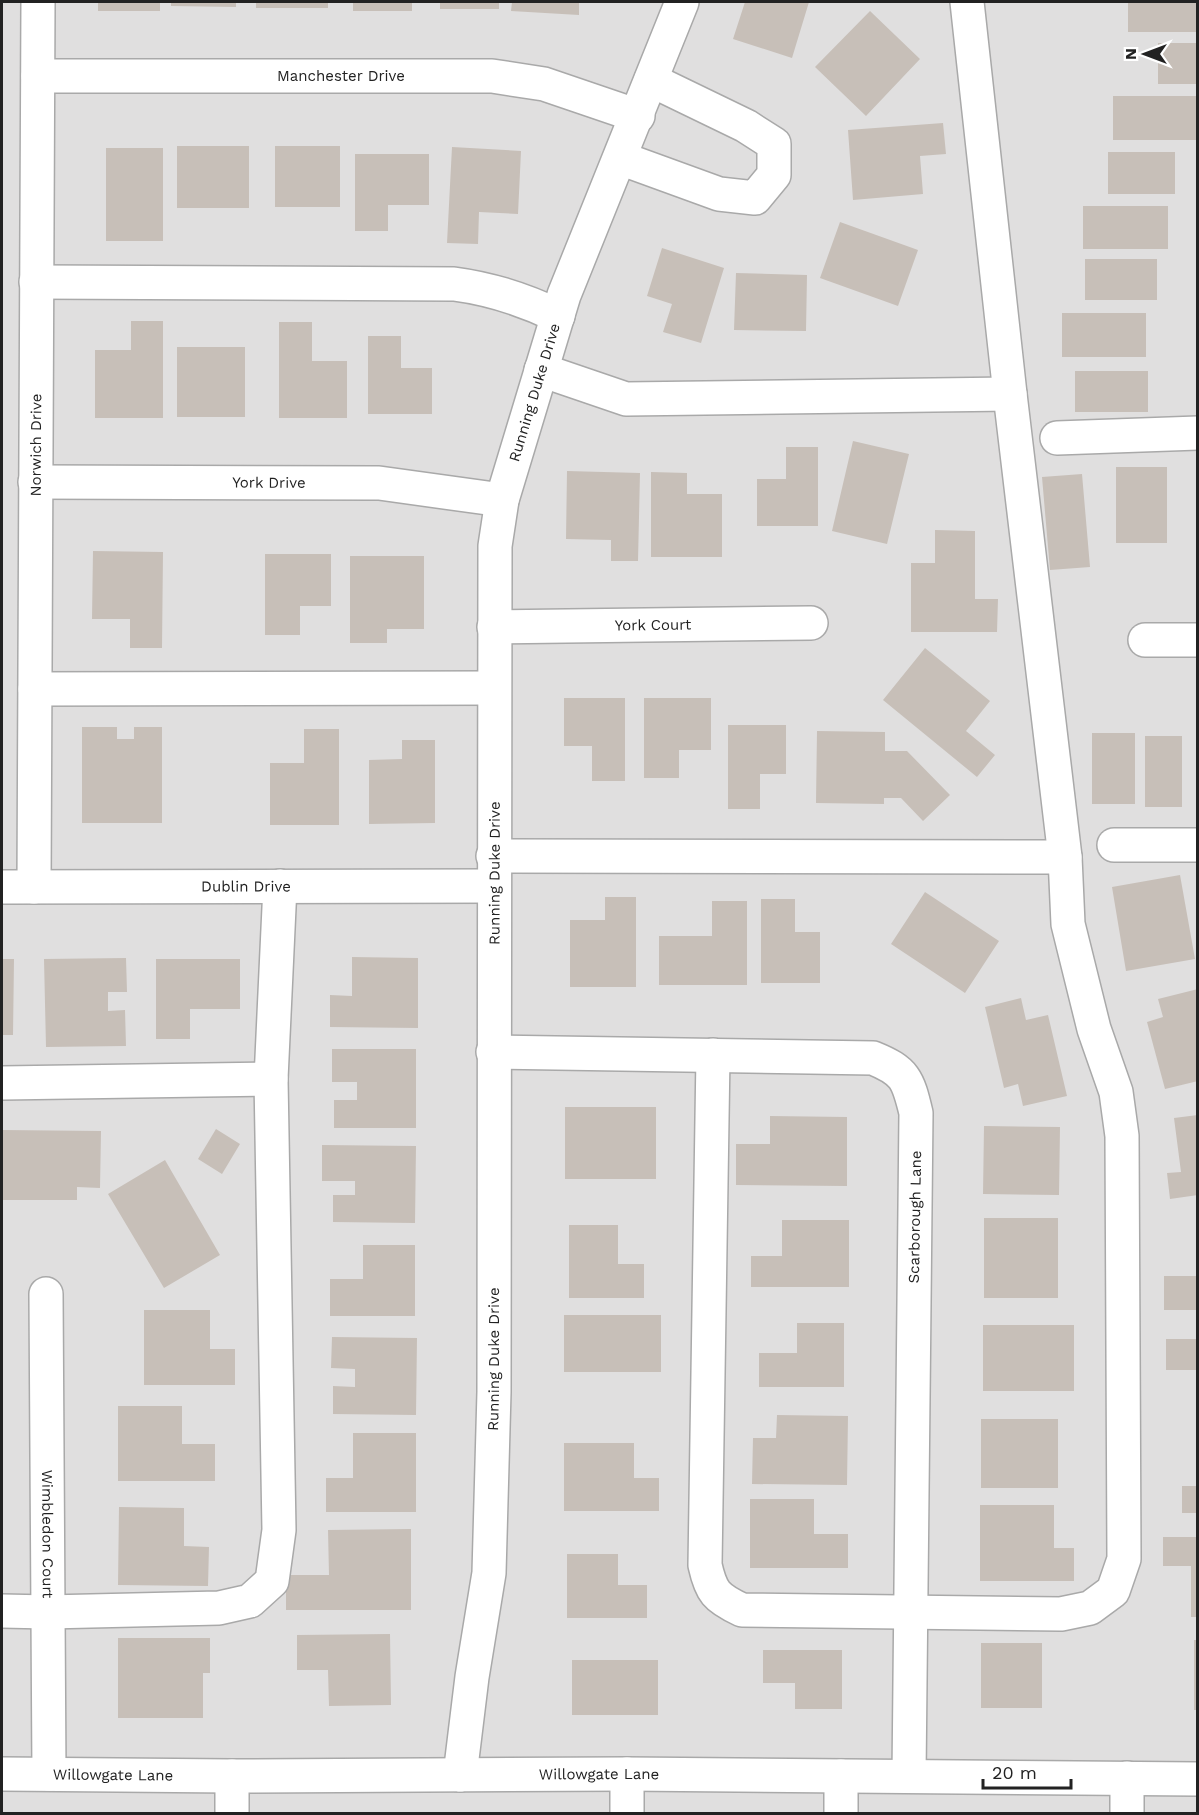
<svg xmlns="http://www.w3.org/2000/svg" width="1199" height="1815" viewBox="0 0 1199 1815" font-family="'Work Sans',sans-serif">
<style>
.residential{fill:#e0dfdf}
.building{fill:#c7bfb8}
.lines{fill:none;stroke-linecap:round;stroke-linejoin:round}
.minor-casing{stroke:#a9a9a9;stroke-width:36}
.minor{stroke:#fff;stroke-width:33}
.labels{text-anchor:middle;stroke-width:4.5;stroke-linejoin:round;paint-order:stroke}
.street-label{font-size:15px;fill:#222;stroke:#fff}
</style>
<rect width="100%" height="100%" fill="#f2efe9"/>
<path class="residential" d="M2 2H1197V1813H2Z"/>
<path class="building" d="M98 2H160V11H98Z
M171 2H236V7L171 6Z
M256 2H328V8H256Z
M353 2H412V11H353Z
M440 2H499V9H440Z
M512 2H579V15L511 11Z
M745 2H809L792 58 733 39Z
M1128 2H1198V32H1128Z
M870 11 920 59 866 116 815 67Z
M1158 43H1198V84H1158Z
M1113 96H1198V140H1113Z
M943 123 946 154 920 156 923 194 853 200 848 130Z
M177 146H249V208H177Z
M275 146H340V207H275Z
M452 147 521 151 518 214 479 212 478 244 447 243Z
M106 148H163V241H106Z
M1108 152H1175V194H1108Z
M355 154H429V205H388V231H355Z
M1083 206H1168V249H1083Z
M840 222 918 250 898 306 820 278Z
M662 248 724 268 701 343 663 332 672 304 647 296Z
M1085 259H1157V300H1085Z
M736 273 807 275 806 331 734 330Z
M1062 313H1146V357H1062Z
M131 321H163V418H95V350H131Z
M279 322H312V361H347V418H279Z
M368 336H401V368H432V414H368Z
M177 347H245V417H177Z
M1075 371H1148V412H1075Z
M853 441 909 454 887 544 832 531Z
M786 447H818V526H757V479H786Z
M1116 467H1167V543H1116Z
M567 471 640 473 638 561H611V540L566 539Z
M651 472 687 473V494H722V557H651Z
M1082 474 1090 567 1050 570 1042 477Z
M935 530 975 531V599H998L997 632H911V563H935Z
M93 551 163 552 162 648H130V619H92Z
M265 554H331V606H300V635H265Z
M350 556H424V629H387V643H350Z
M925 648 990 701 966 731 995 755 977 777 883 700Z
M564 698H625V781H592V746H564Z
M644 698H711V750H679V778H644Z
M728 725H786V774H760V809H728Z
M82 727H117V739H134V727H162V823H82Z
M304 729H339V825H270V763H304Z
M817 731 885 732V751H907L950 795 923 821 901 798H884V804L816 803Z
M1092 733H1135V804H1092Z
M1145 736H1182V807H1145Z
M402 740H435V823L369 824V760L402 759Z
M1180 875 1195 959 1126 971 1112 887Z
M925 892 999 941 965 993 891 944Z
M605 897H636V987H570V920H605Z
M761 899H795V932H820V983H761Z
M712 901H747V985H659V936H712Z
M352 957 418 958V1028L330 1027V995L352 996Z
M126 958 127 992H108V1011L125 1010 126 1046 46 1047 44 959Z
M2 959H14L13 1035H2Z
M156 959H240V1009H190V1039H156Z
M1198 989V1081L1165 1089 1147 1022 1163 1017 1158 999Z
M1021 998 1026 1020 1048 1015 1067 1096 1023 1106 1018 1084 1004 1088 985 1007Z
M332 1049H416V1128H334V1100H357V1082H332Z
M565 1107H656V1179H565Z
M1198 1115V1195L1170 1199 1167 1173 1181 1172 1174 1118Z
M770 1116 847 1117V1186L736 1185V1144H770Z
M984 1126 1060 1127 1059 1195 983 1194Z
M216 1129 240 1144 222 1174 198 1159Z
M2 1130 101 1131 100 1188 77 1187V1200H2Z
M322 1145 416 1146 415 1223 333 1222V1195H355V1181H322Z
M165 1160 220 1255 164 1288 108 1194Z
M984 1218H1058V1298H984Z
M782 1220H849V1287H751V1256H782Z
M569 1225H618V1264H644V1298H569Z
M363 1245H415V1316H330V1279H363Z
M1164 1276H1198V1310H1164Z
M144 1310H210V1349H235V1385H144Z
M564 1315H661V1372H564Z
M797 1323H844V1387H759V1353H797Z
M983 1325H1074V1391H983Z
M332 1337 417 1338 416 1415 333 1414V1386L355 1387V1369L331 1368Z
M1166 1339H1198V1370H1166Z
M118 1406H182V1444H215V1481H118Z
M777 1415 848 1416 847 1485 752 1484 753 1438H776Z
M981 1419H1058V1488H981Z
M353 1433H416V1512H326V1478H353Z
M564 1443H634V1478H659V1511H564Z
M1182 1486H1198V1513H1182Z
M750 1499H814V1534H848V1568H750Z
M980 1505H1054V1548H1074V1581H980Z
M119 1507 184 1508V1546L209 1547 208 1586 118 1585Z
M411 1529V1610H286V1575H329L328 1530Z
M1163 1537H1198V1617H1191V1566H1163Z
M567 1554H618V1585H647V1618H567Z
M390 1634 391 1705 329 1706 328 1670H297V1635Z
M118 1638H210V1673H203V1718H118Z
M1194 1640H1198V1710H1194Z
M981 1643H1042V1708H981Z
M763 1650H842V1709H795V1683H763Z
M572 1660H658V1715H572Z"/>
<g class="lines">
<defs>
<g id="minor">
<path id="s1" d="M38 76H492L544 84 638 116"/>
<path d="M620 158 719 194 755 198 774 175V144L746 126 651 80"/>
<path d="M36 282 454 284C492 289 523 299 558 316"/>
<path d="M541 370 626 399 1010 394"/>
<path d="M1057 438 1198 433"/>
<path id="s2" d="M35 482 379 483 502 500"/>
<path id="s3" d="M494 627 811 623"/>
<path d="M1145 640H1198"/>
<path d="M35 689 494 688"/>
<path d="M1114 845H1198"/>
<path d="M493 856 1065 857"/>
<path id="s4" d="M2 887 493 886"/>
<path id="s5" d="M34 887 38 2"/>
<path d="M493 1052 873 1058C905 1071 908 1079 916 1113L909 1776"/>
<path d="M713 1055 705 1565C711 1592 716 1598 742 1610L1061 1614 1090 1608 1113 1591 1124 1559 1122 1136 1116 1092 1094 1029 1068 924 1065 857 1010 394 967 2"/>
<path d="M2 1083 271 1079"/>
<path id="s6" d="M46 1294 49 1774"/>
<path d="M2 1611 48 1612 219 1608 250 1601 272 1581 279 1530 271 1079 280 886"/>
<path id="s7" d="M2 1774 232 1776 627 1774 1198 1779"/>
<path d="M627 1774V1814"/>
<path id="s8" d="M460 1775 472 1677 489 1573 494 1392 495 546 502 500 564 295 682 2"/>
<path d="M232 1776V1814"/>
<path d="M1127 1778V1814"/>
<path d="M841 1814V1776"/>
</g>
</defs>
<use href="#minor" class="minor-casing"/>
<use href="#minor" class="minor"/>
</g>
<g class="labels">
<g class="street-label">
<text dy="5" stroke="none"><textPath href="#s1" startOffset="303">Manchester Drive</textPath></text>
<text dy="5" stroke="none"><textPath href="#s8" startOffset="1390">Running Duke Drive</textPath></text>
<text dy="5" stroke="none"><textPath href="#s5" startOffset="442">Norwich Drive</textPath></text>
<text dy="5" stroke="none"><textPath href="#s2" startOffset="234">York Drive</textPath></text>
<text dy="5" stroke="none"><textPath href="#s3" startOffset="159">York Court</textPath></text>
<text dy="5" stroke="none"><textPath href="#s8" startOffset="904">Running Duke Drive</textPath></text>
<text dy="5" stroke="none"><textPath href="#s4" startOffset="244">Dublin Drive</textPath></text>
<text transform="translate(915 1217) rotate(-89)" y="5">Scarborough Lane</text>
<text dy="5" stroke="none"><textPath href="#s8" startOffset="418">Running Duke Drive</textPath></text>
<text dy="5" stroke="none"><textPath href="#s6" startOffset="240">Wimbledon Court</textPath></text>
<text dy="5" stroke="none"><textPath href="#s7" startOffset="111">Willowgate Lane</textPath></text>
<text dy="5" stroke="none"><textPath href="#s7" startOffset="597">Willowgate Lane</textPath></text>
</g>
</g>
<rect width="1199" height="1815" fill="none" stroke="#222222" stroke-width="6"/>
<g transform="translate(1145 54) rotate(270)" stroke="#ffffff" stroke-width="4.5" paint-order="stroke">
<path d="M0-4.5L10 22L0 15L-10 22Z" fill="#222222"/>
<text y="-9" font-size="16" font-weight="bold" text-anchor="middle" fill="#222222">N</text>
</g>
<path d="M983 1779v9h88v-9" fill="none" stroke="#222222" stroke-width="3"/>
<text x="992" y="1779" font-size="18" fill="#222222" stroke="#ffffff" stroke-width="4.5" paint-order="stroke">20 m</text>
</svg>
